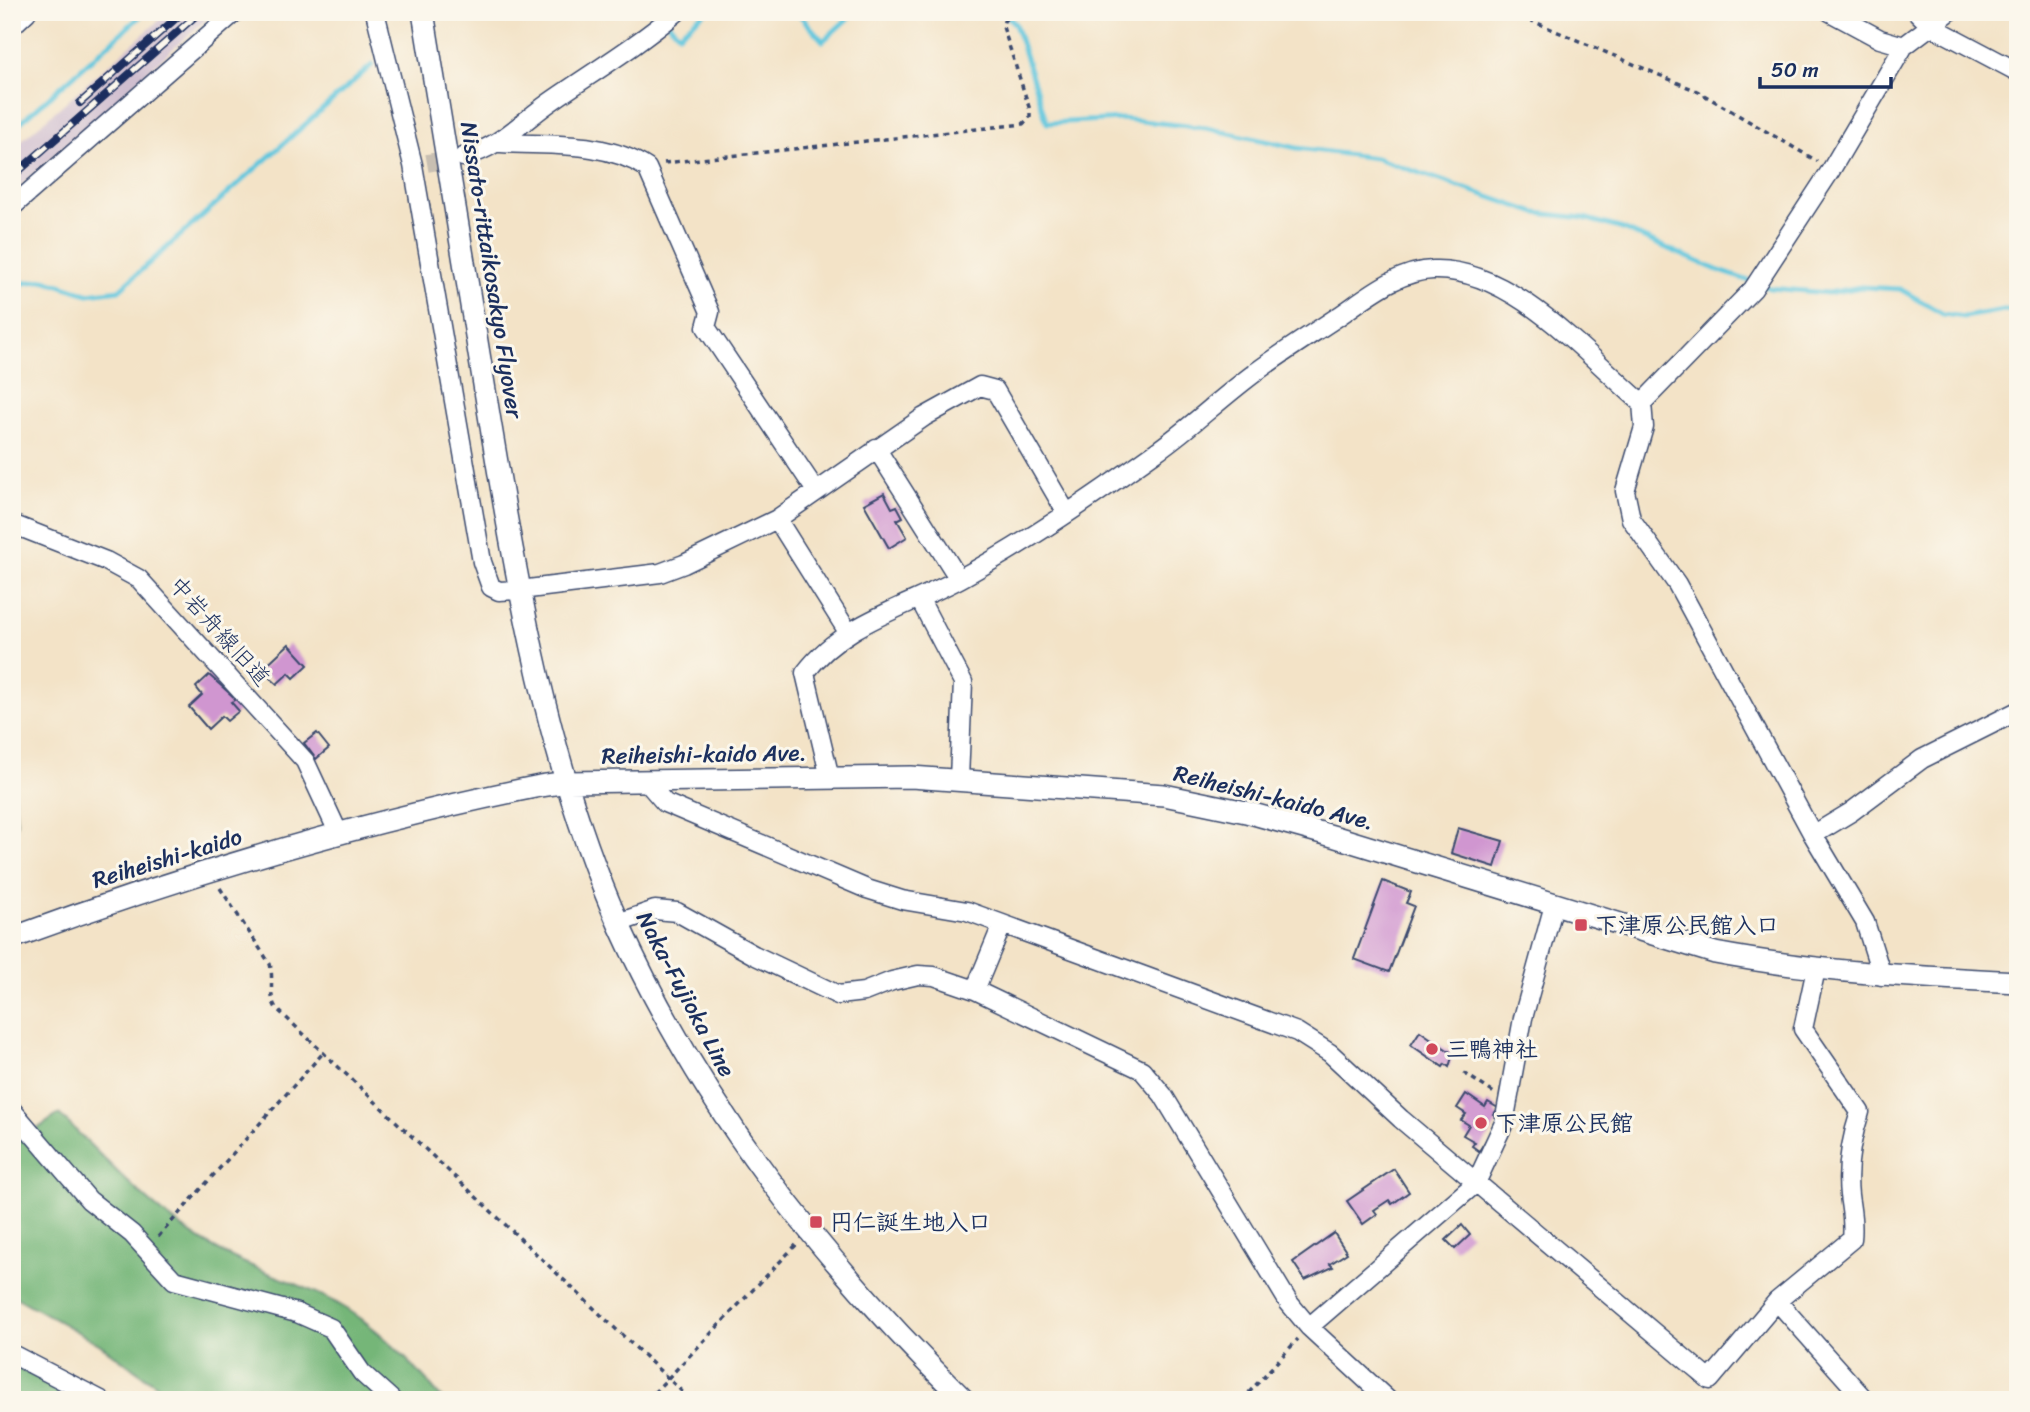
<svg xmlns="http://www.w3.org/2000/svg" width="2030" height="1412" viewBox="0 0 2030 1412" font-family="Sriracha,'Klee One',sans-serif">
<style>
.industrial{fill:#cfbdcf}
.forest{fill:#74b678;stroke:#48726b;stroke-width:2}
.lines{fill:none;stroke-linecap:round;stroke-linejoin:round}
.stream{stroke:#60c6dd;stroke-width:5}
.building{fill:#d096d0}
.minor-tunnel{stroke:#c8bfb2;stroke-width:18;stroke-dasharray:18 9;stroke-linecap:butt}
.minor-casing{stroke:#3b4a6e;stroke-width:21}
.major-casing{stroke:#3b4a6e;stroke-width:24}
.path{stroke:#3b4a6e;stroke-width:3.5;stroke-dasharray:5 5;stroke-linecap:butt}
.minor{stroke:#fff;stroke-width:18}
.major{stroke:#fff;stroke-width:21}
.rail-casing{stroke:#1b2f5e;stroke-width:8}
.rail{stroke:#fbf7ec;stroke-width:5;stroke-dasharray:16;stroke-linecap:butt}
.poi-dot{fill:#d1495b;stroke:#fbf7ec;stroke-width:2.5}
.labels{text-anchor:middle;stroke-width:6;stroke-linejoin:round;paint-order:stroke}
.street-label{font-size:23px;fill:#1b2f5e;stroke:#fbf7ec}
.poi-label{font-size:23px;font-weight:bold;fill:#1b2f5e;stroke:#fbf7ec;text-anchor:start}
</style>
<rect width="100%" height="100%" fill="#fbf7ec"/>
<filter id="ink" filterUnits="userSpaceOnUse"><feTurbulence type="fractalNoise" baseFrequency=".0143" numOctaves="2"/><feDisplacementMap in="SourceGraphic" scale="14" xChannelSelector="R" yChannelSelector="G"/><feConvolveMatrix kernelMatrix="1 2 1 2 8 2 1 2 1" color-interpolation-filters="sRGB"/></filter>
<filter id="wash" filterUnits="userSpaceOnUse"><feTurbulence type="fractalNoise" baseFrequency=".00686" numOctaves="4" result="noise"/><feDisplacementMap in="SourceGraphic" scale="28" xChannelSelector="R" yChannelSelector="G"/><feGaussianBlur stdDeviation="1.57" result="paint"/><feColorMatrix in="noise" values="0 0 0 0 0 0 0 0 0 0 0 0 0 0 0 0 0 1.4 0 .05"/><feComposite in="paint" operator="in"/></filter>
<g filter="url(#wash)">
<rect width="100%" height="100%" fill="#f3e3c7"/>
<path class="industrial" d="M169 12H214L12 193V149Z"/>
<path class="forest" d="M12 780 17 823 12 839Z
M59 1114C108 1161 155 1216 216 1249 253 1270 296 1281 333 1301 376 1324 412 1363 443 1400H178L99 1344 12 1295V1146Z
M12 1366 88 1400H12Z"/>
<g class="lines">
<path class="stream" d="M658 12 679 34 705 12
M797 12 823 41 855 12
M1004 12 1015 24 1047 123 1123 119 1206 128 1297 148 1376 158 1536 213 1584 218 1623 229 1717 270 1770 288 1828 293 1861 287 1900 289 1943 314 1964 317 2004 310 2018 311
M12 130 145 12
M12 285 44 280 88 294 119 290 372 65"/>
</g>
<g id="blocks">
<path class="building" d="M884 493 892 508 897 506 903 517 897 520 907 537 889 548 864 504Z
M289 644 308 665 294 678 289 673 277 684 261 670Z
M209 675 236 699 231 702 239 711 227 721 222 716 208 729 189 707 202 695 196 687Z
M317 733 329 748 316 759 304 743Z
M1458 828 1503 841 1495 867 1451 853Z
M1383 881 1411 892 1406 903 1414 906 1389 972 1354 959Z
M1420 1031 1453 1054 1449 1067 1445 1064 1443 1067 1411 1045Z
M1466 1094 1485 1107 1488 1102 1498 1108 1494 1114 1500 1118 1479 1151 1472 1146 1475 1142 1463 1135 1469 1125 1461 1120 1466 1114 1457 1108Z
M1394 1169 1409 1192 1392 1204 1389 1200 1374 1210 1377 1214 1363 1224 1347 1201Z
M1462 1225 1470 1235 1455 1249 1446 1240Z
M1334 1233 1347 1253 1330 1264 1333 1267 1305 1280 1293 1262Z"/>
</g>
</g>
<g filter="url(#ink)">
<use href="#blocks" fill-opacity="0" stroke="#3b4a6e" stroke-width="2"/>
<g class="lines">
<path class="minor-tunnel" d="M427 163 460 157"/>
<defs>
<path id="minor" d="M375 12 413 165 482 562 491 587 499 591 520 590 660 573 684 564 777 519 924 417 980 386 995 390 1066 512
M1830 12 1880 39 1904 46
M1917 12 1931 26 2018 72
M12 26 27 12
M501 143C549 146 605 140 647 168L710 312 706 327 816 491
M463 157C501 147 522 121 553 100 595 71 638 45 677 12
M12 207 235 12
M1642 403 1753 289 1831 170 1904 46 1949 12
M876 448 959 579
M777 519 848 632
M12 524 106 561 139 579 305 761 338 832
M919 598 963 682 959 779
M830 778 805 673C843 622 908 607 961 578 1029 541 1094 496 1157 451 1191 427 1222 397 1256 372 1283 352 1312 334 1339 316 1367 297 1397 271 1433 270 1512 267 1587 356 1642 403L1644 427 1625 491 1631 519 1677 584 1813 835 1865 922 1882 976
M646 781 665 803 867 889 902 900 967 911 1297 1032 1330 1053 1401 1119 1710 1380 1777 1301 1852 1239C1854 1222 1851 1211 1849 1195 1846 1167 1851 1139 1860 1112L1803 1029 1816 969
M1813 835 1851 812 1922 759 2018 711
M618 923 655 910 677 912 754 955 838 995 864 992 892 981 918 975 934 976 975 990 1142 1070 1163 1095 1289 1303 1309 1327 1388 1400
M975 990 1002 925
M12 1110 89 1200 132 1234 174 1280 297 1313 331 1328 362 1373 392 1400
M1777 1301 1865 1400
M1309 1327 1476 1183 1504 1123 1523 1018 1554 905
M12 1354 101 1400"/>
<path id="major" d="M423 12C445 149 468 285 490 421 518 589 549 769 619 925 703 1110 820 1258 964 1400
M12 938C184 875 360 822 540 786L568 782 911 777 1164 795 1246 812 1336 837 1715 953C1815 972 1916 977 2018 982"/>
</defs>
<use href="#minor" class="minor-casing"/>
<use href="#major" class="major-casing"/>
<path class="path" d="M1511 12 1697 91 1817 161
M664 163 1023 124 1030 117V110L1003 27 1004 21 1012 12
M220 888 270 964C274 978 268 996 276 1008L691 1400
M1464 1073 1494 1093
M158 1237 323 1053
M647 1400 797 1244
M1242 1400 1298 1339"/>
<use href="#minor" class="minor"/>
<use href="#major" class="major"/>
<defs>
<path id="rail" d="M80 103 183 12
M12 177 200 12"/>
</defs>
<use href="#rail" class="rail-casing"/>
<use href="#rail" class="rail"/>
</g>
</g>
<g class="poi-dot">
<rect x="1574" y="918" width="14" height="14" rx="3.5"/>
<circle cx="1432" cy="1049" r="7"/>
<circle cx="1481" cy="1123" r="7"/>
<rect x="809" y="1215" width="14" height="14" rx="3.5"/>
</g>
<g class="labels">
<g class="street-label">
<text transform="translate(492 270) rotate(81)" y="8">Nissato-rittaikosakyo Flyover</text>
<text transform="translate(220 631) rotate(48)" y="8">中岩舟線旧道</text>
<text transform="translate(704 754) rotate(-1)" y="8">Reiheishi-kaido Ave.</text>
<text transform="translate(1274 797) rotate(14)" y="8">Reiheishi-kaido Ave.</text>
<text transform="translate(167 858) rotate(-17)" y="8">Reiheishi-kaido</text>
<text transform="translate(686 994) rotate(62)" y="8">Naka-Fujioka Line</text>
</g>
<g class="poi-label">
<text x="1595" y="933">下津原公民館入口</text>
<text x="1446" y="1057">三鴨神社</text>
<text x="1495" y="1131">下津原公民館</text>
<text x="830" y="1230">円仁誕生地入口</text>
</g>
</g>
<rect width="2030" height="1412" fill="none" stroke="#fbf7ec" stroke-width="42"/>
<path d="M1760 77v10h131v-10" fill="none" stroke="#1b2f5e" stroke-width="3.5"/>
<text x="1771" y="77" font-size="21" fill="#1b2f5e" stroke="#fbf7ec" stroke-width="5" paint-order="stroke">50 m</text>
</svg>
